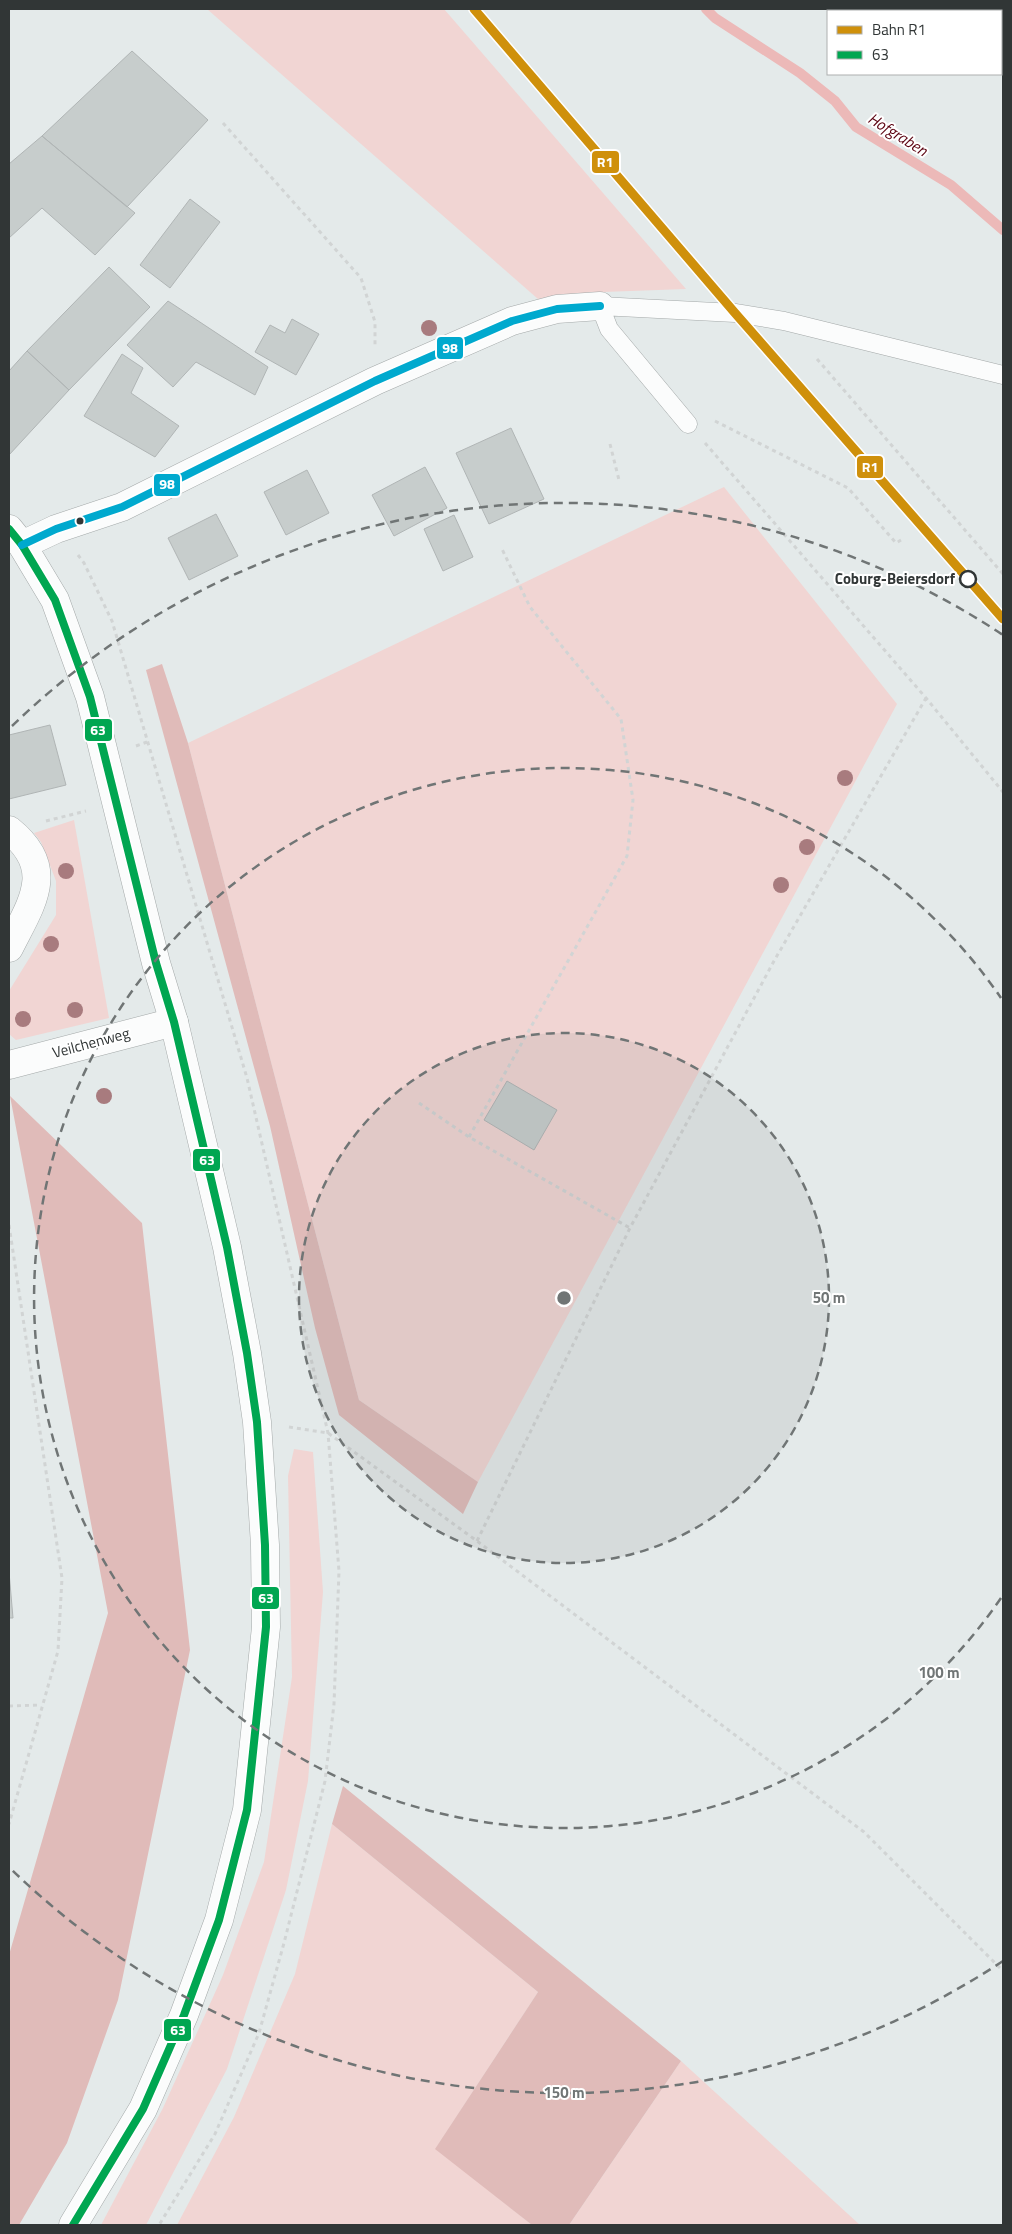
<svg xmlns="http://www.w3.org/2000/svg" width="1012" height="2234" viewBox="0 0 1012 2234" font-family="'Titillium Web',sans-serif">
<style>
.green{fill:#f1d5d3}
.forest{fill:#e0bbb9}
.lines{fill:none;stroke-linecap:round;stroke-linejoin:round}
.stream{stroke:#ecb9b8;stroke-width:10}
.building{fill:#c7cdcc;stroke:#b0b5b5}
.service-casing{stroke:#a4a9a9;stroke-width:19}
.minor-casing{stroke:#a4a9a9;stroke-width:29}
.tertiary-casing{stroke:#a4a9a9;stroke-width:29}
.path{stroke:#d1d4d4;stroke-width:3;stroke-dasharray:4 4;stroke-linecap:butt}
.service{stroke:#fbfcfc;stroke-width:18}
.minor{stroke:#fbfcfc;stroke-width:28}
.tertiary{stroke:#fbfcfc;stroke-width:28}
.bus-1-casing{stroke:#fff;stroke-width:11}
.bus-2-casing{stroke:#fff;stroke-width:11}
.bus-1{stroke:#00a651;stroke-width:8}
.bus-2{stroke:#00a9ce;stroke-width:8}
.rail-1-casing{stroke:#fff;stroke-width:12}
.rail-1{stroke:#cf900b;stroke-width:9}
.tree{fill:#a87b7e}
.ring{fill:none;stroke:#707575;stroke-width:2.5;stroke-dasharray:9 6}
.bus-dot{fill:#313636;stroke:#fff;stroke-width:2}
.stop-dot{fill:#fff;stroke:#313636;stroke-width:2.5}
.labels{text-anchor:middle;stroke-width:4;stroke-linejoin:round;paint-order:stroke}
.stop-label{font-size:15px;font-weight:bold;fill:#313636;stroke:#fff;text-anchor:end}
.street-label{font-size:15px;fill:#313636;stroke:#fff}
.water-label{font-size:16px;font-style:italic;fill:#5a000f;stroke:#fff}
.centre{fill:#707575;stroke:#fff;stroke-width:2.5}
.ring-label{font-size:15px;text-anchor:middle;font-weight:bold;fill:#707575;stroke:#fff;stroke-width:4;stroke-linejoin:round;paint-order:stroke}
.line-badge{stroke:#fff;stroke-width:2}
.badge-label{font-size:14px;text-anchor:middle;font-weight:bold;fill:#fff}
</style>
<rect width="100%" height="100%" fill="#e4eaea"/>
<path class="green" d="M207 9H444L686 289 603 292 538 299Z
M724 487 897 704 478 1482 359 1400 188 743Z
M74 820 109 1018 16 1040 9 1034V991L56 915V881L41 842 34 833Z
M294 1449 313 1452 323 1592 308 1781 286 1890 227 2069 146 2225H101L163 2108 223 1975 264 1862 292 1677 288 1476Z
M332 1824 538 1992 436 2148 532 2225H177L234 2117 295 1974Z
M681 2061 860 2225H569Z"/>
<path class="forest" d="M162 664 188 743 359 1400 478 1482 463 1514 339 1415 315 1328 270 1126 146 670Z
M10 1096 142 1223 190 1650 118 2000 67 2143 19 2225H9V1955L108 1613Z
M343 1786 681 2061 569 2225H532L435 2149 538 1992 332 1824Z"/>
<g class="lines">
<path class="stream" d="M706 9 715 18 800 73 835 101 856 127 951 185 1003 230"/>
</g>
<path class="building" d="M132 51 208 120 127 207 42 136Z
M42 136 135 213 95 255 42 208 9 238V164Z
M190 199 220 222 170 288 140 265Z
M109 267 150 307 69 390 27 351Z
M168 301 268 367 255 395 196 362 173 387 127 345Z
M292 319 319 334 296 375 255 352 270 325 285 333Z
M27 351 69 390 9 455V371Z
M122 354 143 368 131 393 179 426 155 457 84 416Z
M511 428 544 499 489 524 456 453Z
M425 467 447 508 394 536 372 495Z
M307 470 329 513 286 535 264 492Z
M216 514 238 556 189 580 168 538Z
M454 515 473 557 443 571 424 529Z
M50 725 66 785 9 799V735Z
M507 1081 557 1110 534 1150 484 1120Z
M9 1572 13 1618H9Z"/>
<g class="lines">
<defs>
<path id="service" d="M688 424 609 329 600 306 735 313 784 321 1003 375"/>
<path id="minor" d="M22 545 56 529 122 507 375 381 512 321 557 309 600 306
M9 830C58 869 31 904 9 948
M9 1065 174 1022"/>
<path id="tertiary" d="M9 529 22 545 55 600 90 697 156 963 174 1022 227 1247 247 1353 257 1422 265 1545 266 1627 247 1810 219 1920 184 2015 143 2109 73 2225"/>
</defs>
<use href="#service" class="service-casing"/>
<use href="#minor" class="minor-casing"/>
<use href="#tertiary" class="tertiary-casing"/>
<path class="path" d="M223 123 361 278 375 322V345
M817 359 1003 574
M715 421 848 488 896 543 901 540
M705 443 926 698 1003 792
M610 444 619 480
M78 555 84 563 112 621 247 1078 328 1433 339 1571 334 1704 325 1781 284 1943 259 2033 215 2134 159 2225
M136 746 147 742
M46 821 86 811
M419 1103 469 1137 630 1228
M469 1137 627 856 633 800 621 719 530 607 501 547
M9 1225 62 1578 58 1651 9 1824
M289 1427 328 1433 477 1541 864 1832 1003 1971
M477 1541 630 1228 774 961 926 698
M9 1706 41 1705"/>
<use href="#service" class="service"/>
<use href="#minor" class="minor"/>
<use href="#tertiary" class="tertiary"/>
<defs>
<path id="bus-1" d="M9 529 22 545 55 600 90 697 156 963 174 1022 227 1247 247 1353 257 1422 265 1545 266 1627 247 1810 219 1920 184 2015 143 2109 73 2225"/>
<path id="bus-2" d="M22 545 56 529 122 507 375 381 512 321 557 309 600 306"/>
</defs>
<use href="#bus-1" class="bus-1-casing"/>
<use href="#bus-2" class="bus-2-casing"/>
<use href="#bus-1" class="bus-1"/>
<use href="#bus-2" class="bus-2"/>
<defs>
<path id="rail-1" d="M474 9 735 313 1003 619"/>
</defs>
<use href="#rail-1" class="rail-1-casing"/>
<use href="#rail-1" class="rail-1"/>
</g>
<g class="tree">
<circle cx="429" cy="328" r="8"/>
<circle cx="845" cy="778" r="8"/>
<circle cx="807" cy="847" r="8"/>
<circle cx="66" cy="871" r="8"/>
<circle cx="781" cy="885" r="8"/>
<circle cx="51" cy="944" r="8"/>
<circle cx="75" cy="1010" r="8"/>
<circle cx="23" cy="1019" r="8"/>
<circle cx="104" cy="1096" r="8"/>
</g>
<circle cx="564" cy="1298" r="265" fill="#707575" fill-opacity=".12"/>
<g class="ring">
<circle cx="564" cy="1298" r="265"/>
<path d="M1001 1598A530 530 0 1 1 1001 998"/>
<path d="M1003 1961A795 795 0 0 1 12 1870M12 726A795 795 0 0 1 1003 635"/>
</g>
<circle class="bus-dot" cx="80" cy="521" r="4.5"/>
<circle class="stop-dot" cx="968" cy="579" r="8"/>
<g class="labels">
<g class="stop-label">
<text x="955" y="584">Coburg-Beiersdorf</text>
</g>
<g class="street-label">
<text transform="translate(91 1043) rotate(-15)" y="5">Veilchenweg</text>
</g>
<g class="water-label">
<text transform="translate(898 134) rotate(32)" y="6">Hofgraben</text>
</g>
</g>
<circle cx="564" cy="1298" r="8" class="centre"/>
<g class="ring-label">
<text x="829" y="1303">50 m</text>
<text x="939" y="1678">100 m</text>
<text x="564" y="2098">150 m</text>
</g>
<g class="line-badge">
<rect x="591" y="150" width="29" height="24" rx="5" fill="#cf900b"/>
<rect x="436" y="336" width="28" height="24" rx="5" fill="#00a9ce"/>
<rect x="856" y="455" width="28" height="24" rx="5" fill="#cf900b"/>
<rect x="153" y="473" width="28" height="24" rx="5" fill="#00a9ce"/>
<rect x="84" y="718" width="29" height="24" rx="5" fill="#00a651"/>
<rect x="192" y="1148" width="29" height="24" rx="5" fill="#00a651"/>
<rect x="251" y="1586" width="29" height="24" rx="5" fill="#00a651"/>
<rect x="163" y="2018" width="29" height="24" rx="5" fill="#00a651"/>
</g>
<g class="badge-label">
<text x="605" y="167">R1</text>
<text x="450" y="353">98</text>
<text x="870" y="472">R1</text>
<text x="167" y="489">98</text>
<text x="98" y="735">63</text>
<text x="207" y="1165">63</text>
<text x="266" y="1603">63</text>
<text x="178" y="2035">63</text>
</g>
<rect width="1012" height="2234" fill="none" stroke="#313636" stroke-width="20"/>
<rect x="827" y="10" width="175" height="65" fill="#ffffff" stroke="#adafaf"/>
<rect x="837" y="26" width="25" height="8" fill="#cf900b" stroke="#adafaf"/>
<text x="872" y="35" font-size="15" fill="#313636">Bahn R1</text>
<rect x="837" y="51" width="25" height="8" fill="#00a651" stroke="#adafaf"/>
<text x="872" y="60" font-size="15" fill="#313636">63</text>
</svg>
